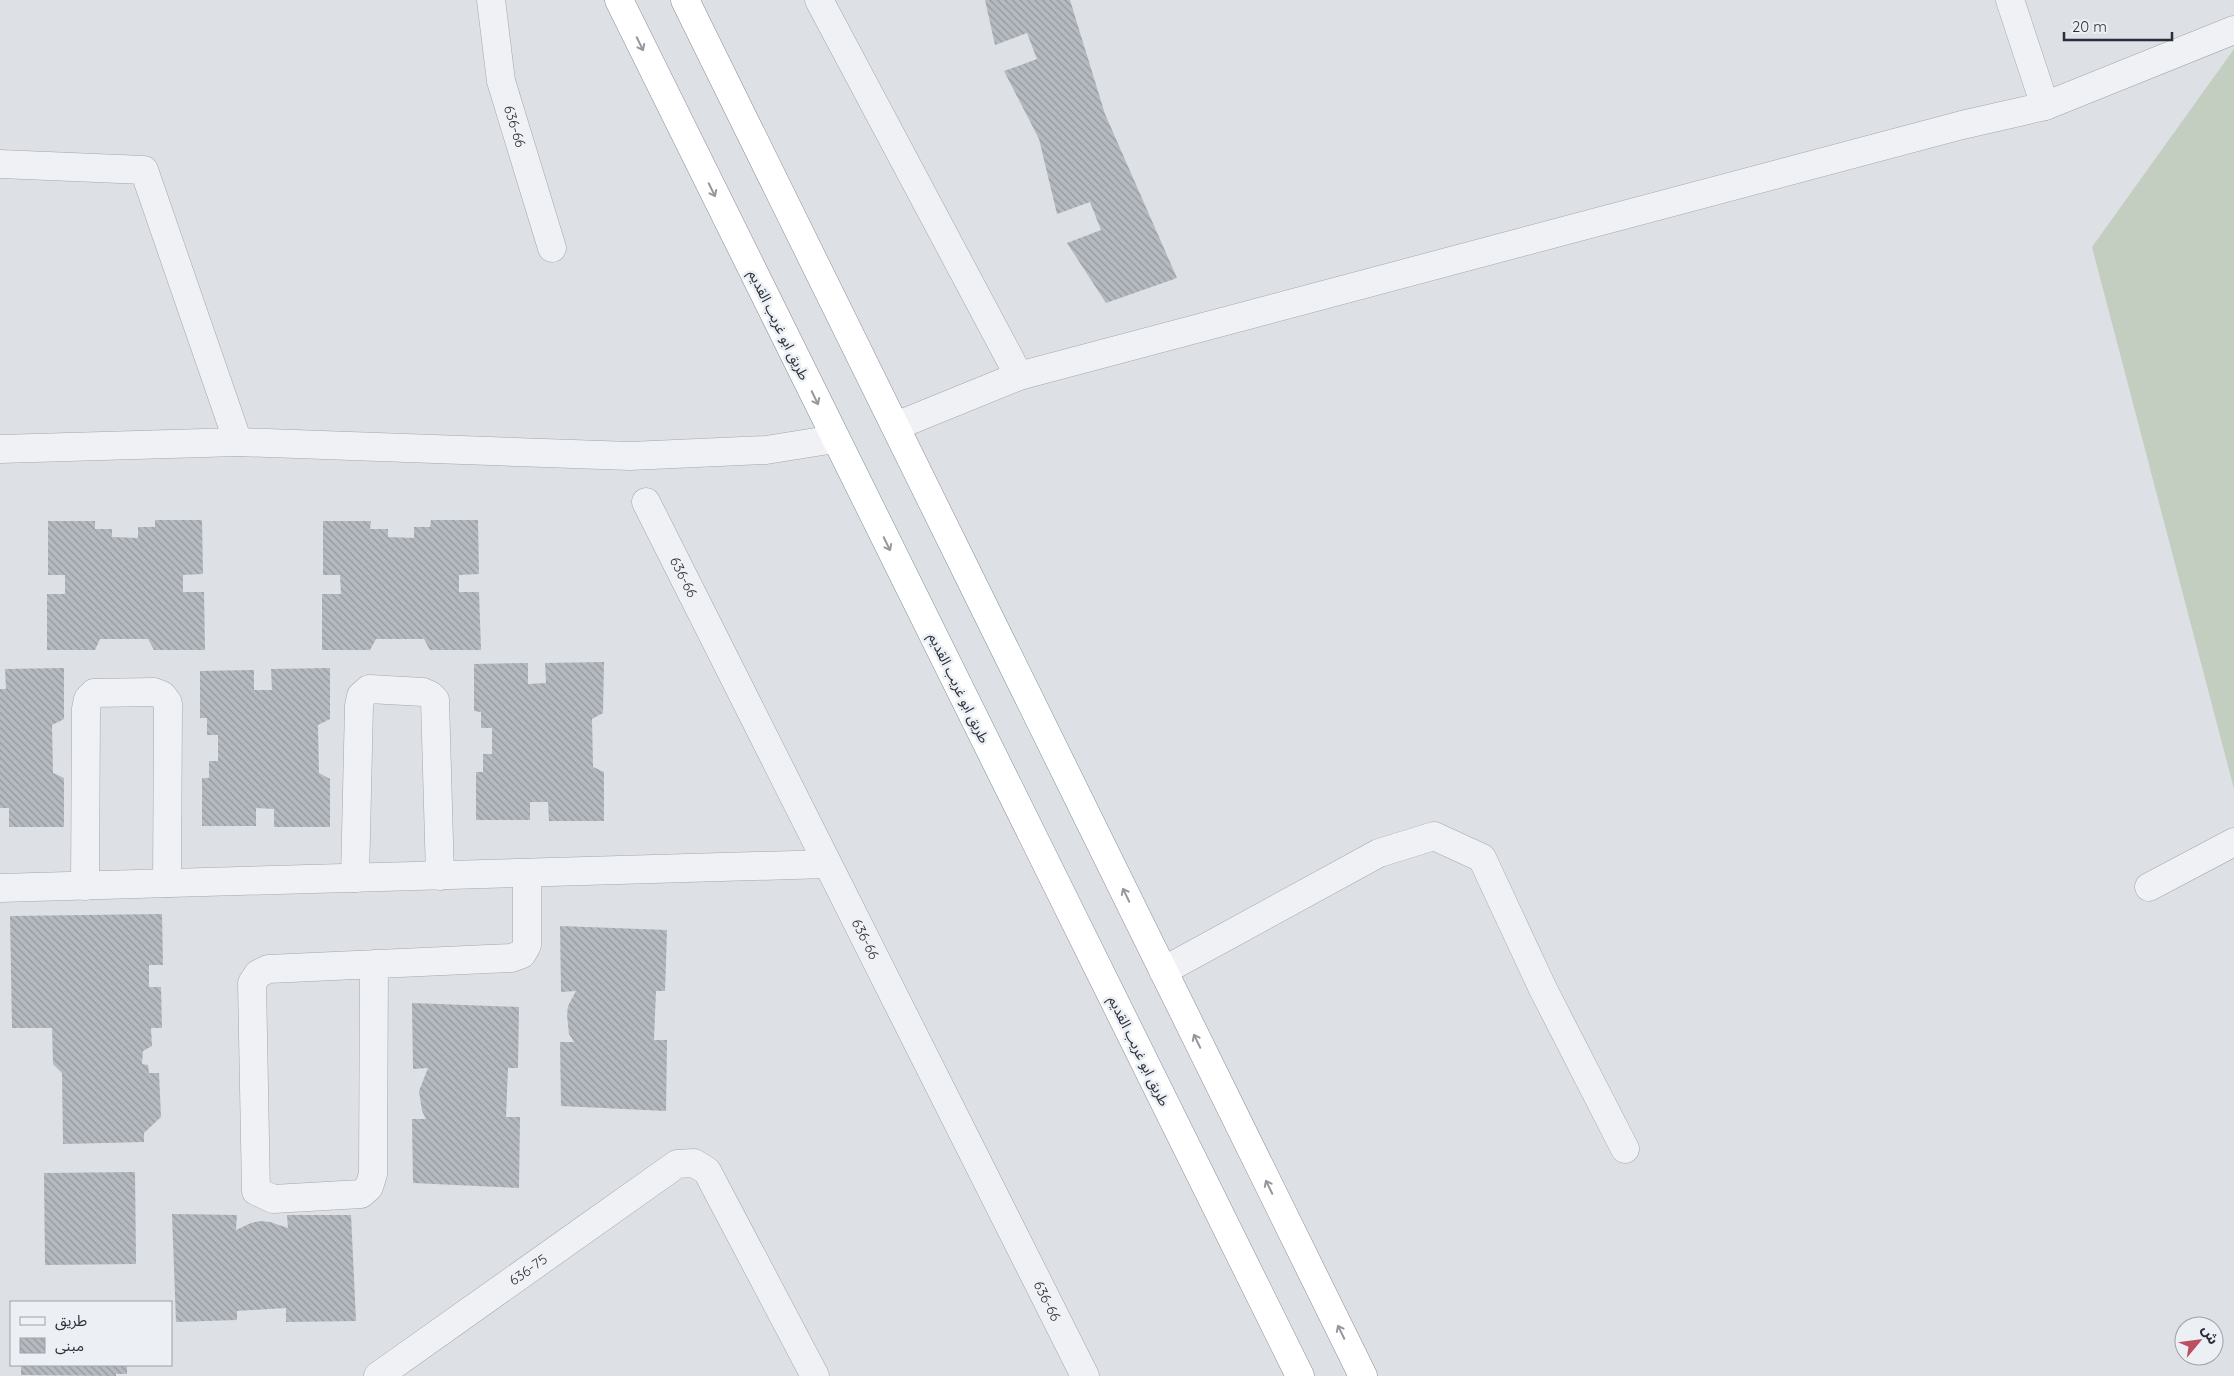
<svg xmlns="http://www.w3.org/2000/svg" width="2234" height="1376" viewBox="0 0 2234 1376" font-family="Quicksand,'Noto Sans Arabic',sans-serif">
<style>
.grass{fill:#c3cec0}
.building{fill:url(#building-back-hatch)}
.lines{fill:none;stroke-linecap:round;stroke-linejoin:round}
.minor-casing{stroke:#a3a7ae;stroke-width:29}
.highway-casing{stroke:#878e9a;stroke-width:29}
.minor{stroke:#f0f1f4;stroke-width:28}
.highway{stroke:#fff;stroke-width:28}
.oneway{stroke:#94979c}
.labels{text-anchor:middle;stroke-width:5;stroke-linejoin:round;paint-order:stroke}
.street-label{font-size:14px;fill:#292f3a;stroke:#eceff3}
</style>
<defs>
<pattern id="building-back-hatch" width="6" height="6" patternUnits="userSpaceOnUse" patternTransform="scale(1.25)"><rect width="6" height="6" fill="#b5bac1"/><path d="M-1 5l2 2M0 0l6 6M5-1l2 2" fill="none" stroke="#93989e"/></pattern>
</defs>
<rect width="100%" height="100%" fill="#dde0e5"/>
<path class="grass" d="M2234 49V789L2092 247Z"/>
<path class="building" d="M985 0H1070L1105 114 1177 278 1106 303 1067 243 1101 230 1090 202 1057 214 1039 139 1004 71 1037 59 1027 33 995 45Z
M155 520H202L203 574 183 575V592H204L205 650H154L148 639H100L95 650H47V594H65V575H48V521H95V529H112V537L138 538V527H155Z
M431 520H478L479 574 459 575V592H479L481 650H430L424 639H376L370 650H322V594H341L340 575H323V521H371L370 529H388V537L414 538V527H430Z
M604 662 603 713 592 719 593 767 604 772V821H549L548 802H530V820H476V772H483V754H492V728H481V712L474 711V664L528 663V684L546 683 545 663Z
M64 668V719L52 725 53 773 64 778V827H9V808H0V689H6L5 669Z
M330 668V719L318 725 319 773 330 779V827H274V809L256 808V826H202V778H209V761H218V735H207V718H200V671L254 670V690H272L271 669Z
M162 914 163 965H149V987H161L162 1028H151L152 1046 143 1051 142 1064 148 1065 149 1073H159L161 1117 144 1133V1142L63 1144 62 1073 53 1064 52 1028H12L10 916Z
M560 926 667 930 665 991H656L654 1040H667L666 1111 561 1106 560 1042H574L569 1034 567 1015 568 1006 576 991 561 992Z
M412 1003 519 1007 518 1068H508L506 1117H520L519 1188 413 1183 412 1119H426L422 1111 419 1091 428 1068 413 1069Z
M135 1172 136 1264 45 1265 44 1173Z
M172 1214 237 1215 236 1230 251 1223 260 1221 270 1222 288 1228 287 1215H351L356 1321 286 1322V1308L237 1311V1320L176 1322Z
M21 1365H127V1374H116V1376L21 1375Z"/>
<g class="lines">
<defs>
<g id="minor">
<path id="s1" d="M491 0 501 81 552 248"/>
<path d="M819 0 1019 376"/>
<path d="M2010 0 2045 106"/>
<path d="M0 164 144 170 238 442"/>
<path d="M896 426 1019 376 1962 125 2045 106 2234 30"/>
<path d="M0 449 238 442 630 456 766 450 835 439"/>
<path id="s2" d="M646 502 1085 1376"/>
<path d="M355 878 359 706 361 696 369 689 423 692 430 695 435 700 440 876"/>
<path d="M85 886 86 709 88 699 94 693 154 692 162 695 168 703 167 883"/>
<path d="M2149 887 2234 842"/>
<path d="M0 888 827 864"/>
<path d="M374 964 373 1174 369 1187 361 1194 273 1199 256 1191 252 983 258 974 268 969 511 958 522 954 527 945V873"/>
<path d="M1163 971 1379 853 1434 836 1482 858 1543 989 1625 1149"/>
<path id="s3" d="M378 1376 677 1164 694 1163 707 1171 815 1376"/>
</g>
<path id="highway" d="M619 0 1300 1376
M685 0 1363 1376"/>
</defs>
<use href="#minor" class="minor-casing"/>
<use href="#highway" class="highway-casing"/>
<use href="#minor" class="minor"/>
<use href="#highway" class="highway"/>
</g>
<defs><path id="oneway-shaft" d="M-6 0H5M1.5-3L5.5 0L1.5 3" fill="none" stroke-width="1.6" stroke-linecap="round" stroke-linejoin="round" transform="scale(1.25)"/></defs>
<g class="oneway">
<use href="#oneway-shaft" transform="translate(640 44) rotate(64)"/>
<use href="#oneway-shaft" transform="translate(712 190) rotate(64)"/>
<use href="#oneway-shaft" transform="translate(815 398) rotate(64)"/>
<use href="#oneway-shaft" transform="translate(887 544) rotate(64)"/>
<use href="#oneway-shaft" transform="translate(1126 895) rotate(-116)"/>
<use href="#oneway-shaft" transform="translate(1197 1041) rotate(-116)"/>
<use href="#oneway-shaft" transform="translate(1269 1187) rotate(-116)"/>
<use href="#oneway-shaft" transform="translate(1341 1332) rotate(-116)"/>
</g>
<g class="labels">
<g class="street-label">
<text dy="5" stroke="none"><textPath href="#s1" startOffset="129">636-66</textPath></text>
<text transform="translate(779 325) rotate(64)" y="5">طريق ابو غريب القديم</text>
<text dy="5" stroke="none"><textPath href="#s2" startOffset="84">636-66</textPath></text>
<text transform="translate(959 688) rotate(64)" y="5">طريق ابو غريب القديم</text>
<text dy="5" stroke="none"><textPath href="#s2" startOffset="489">636-66</textPath></text>
<text transform="translate(1139 1051) rotate(64)" y="5">طريق ابو غريب القديم</text>
<text dy="5" stroke="none"><textPath href="#s3" startOffset="184">636-75</textPath></text>
<text dy="5" stroke="none"><textPath href="#s2" startOffset="894">636-66</textPath></text>
</g>
</g>
<rect x="10" y="1301" width="162" height="65" fill="#eceff3" stroke="#9ea2a9"/>
<rect x="20" y="1317" width="25" height="8" fill="#f0f1f4" stroke="#9ea2a9"/>
<text x="55" y="1326" font-size="15" fill="#292f3a">طريق</text>
<rect x="20" y="1338" width="25" height="15" fill="url(#building-back-hatch)" stroke="#9ea2a9"/>
<text x="55" y="1351" font-size="15" fill="#292f3a">مبنى</text>
<g transform="translate(2199 1341) rotate(61)"><circle r="24" fill="#eceff3" stroke="#9ea2a9"/>
<path d="M0-4L9 19L0 12L-9 19Z" fill="#bc5060"/>
<text y="-8" font-size="14" font-weight="bold" text-anchor="middle" fill="#292f3a">ش</text>
</g>
<path d="M2064 32v8h108v-8" fill="none" stroke="#292f3a" stroke-width="2.5"/>
<text x="2072" y="32" font-size="15" fill="#292f3a" stroke="#eceff3" stroke-width="4" paint-order="stroke">20 m</text>
</svg>
